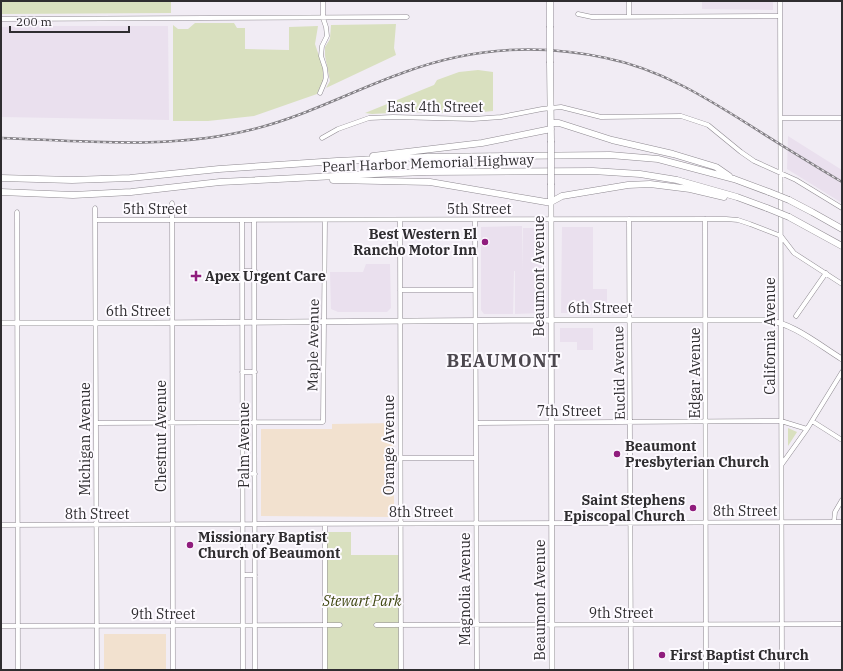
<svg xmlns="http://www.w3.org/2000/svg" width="843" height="671" viewBox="0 0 843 671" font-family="'IBM Plex Serif',serif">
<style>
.built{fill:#eae0ee}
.education{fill:#f2e1cf}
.green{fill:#d9e0bf}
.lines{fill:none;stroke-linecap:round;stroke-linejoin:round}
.minor-casing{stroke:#8f8a91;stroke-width:5}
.major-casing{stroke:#8f8a91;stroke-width:6}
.highway-casing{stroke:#8f8a91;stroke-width:7}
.minor{stroke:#fff;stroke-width:4}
.major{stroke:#fff;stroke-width:5}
.highway{stroke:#fff;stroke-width:6}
.rail-casing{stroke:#848186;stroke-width:2.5}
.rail{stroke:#fdfaff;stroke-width:1;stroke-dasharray:3;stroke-linecap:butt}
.highway-bridge-casing{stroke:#8f8a91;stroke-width:7;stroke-linecap:butt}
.highway-bridge{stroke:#fff;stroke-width:6}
.poi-dot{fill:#901d7d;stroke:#fdfaff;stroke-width:1.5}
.labels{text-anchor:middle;stroke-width:4;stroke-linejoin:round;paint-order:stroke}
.street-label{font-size:14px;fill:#2f2d30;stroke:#fdfaff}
.poi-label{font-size:14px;font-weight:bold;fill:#2f2d30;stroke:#fdfaff;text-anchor:start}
.park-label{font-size:14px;font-style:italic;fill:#3c440d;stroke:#fdfaff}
.district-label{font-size:18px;font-weight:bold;letter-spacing:1px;fill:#4c474e;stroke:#fdfaff}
</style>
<rect width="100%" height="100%" fill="#f1ecf4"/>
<path class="built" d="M702 1H773V10L702 9Z
M36 26H168L169 120 1 117V27Z
M788 136 842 170V203L787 169Z
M522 226 523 271V228H543L544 310 542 313 515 314V271H514L513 314H484L481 310V227Z
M562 227H593V289H607V313H561Z
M366 264H390L391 308 387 312H338L331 309 330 272H363Z
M560 328H593V350H577V342H560Z"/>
<path class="education" d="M394 423V514L393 517 261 516V429H332V424Z
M104 634H166V670H104Z"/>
<path class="green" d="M1 1H171V13L1 14Z
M195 23H234L237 28H245V49L289 50V27L318 26 315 44 323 68V81L317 94 254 116 208 121H173V25L178 29H188Z
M396 24 394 48 396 55 326 88 330 81 325 56V47L330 39 331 25Z
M478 70 493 72V111L483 112 460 111 441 113 409 112 372 114 365 113 434 85 437 80 459 72Z
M788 428 797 432 788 446Z
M326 532H351V555H399V670H324Z"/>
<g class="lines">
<defs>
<path id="minor" d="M629 1V17
M780 1 782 670
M578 14 592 17 780 16
M1 19 407 17
M320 93 325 81 326 77 325 68 321 56 322 46 327 36 326 27 323 18V1
M781 118H842
M322 138 338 129 369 118 393 117 473 119 501 117 542 109 561 107 601 117 681 116 708 125 741 152 754 161 796 180 842 208
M172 203 173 670
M95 208 97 670
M17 212 18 670
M629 219 631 670
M705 219 706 670
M95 220 726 219 738 220 750 224 781 236 794 253 842 284
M242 220 243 670
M254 220 255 670
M400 220 401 670
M475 220 477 670
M242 271H255
M400 290H475
M796 316 826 273
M242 372H255
M812 421 842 440
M96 423 323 422 325 220
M476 423 781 421 807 429
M401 458H476
M782 464 807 429 842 372
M243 473 255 474
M834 522 835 512 842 500
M325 524V670
M1 525 842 522
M243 575H255
M376 625 842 624
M1 626 340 625"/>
<path id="major" d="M551 202 552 670
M1 323H152L552 320H765C792 322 819 345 842 359"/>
<path id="highway" d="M550 26V1
M550 63 551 141
M551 123H559L612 140 673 154 716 167 729 176
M373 156 482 143 551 129
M1 178 72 180 130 178 219 169 337 161 425 157 610 155 658 159 734 179 769 192
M333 180 430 182 546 202H551L562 196 628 185 650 184 690 189 724 197
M1 192 73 195 131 192 220 182 374 174 426 172 593 171 640 174 677 180 737 197 767 208
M789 200 812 212 842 229
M551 202V185
M789 217 842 246"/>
</defs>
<use href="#minor" class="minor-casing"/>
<use href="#major" class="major-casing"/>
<use href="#highway" class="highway-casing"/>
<use href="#minor" class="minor"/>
<use href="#major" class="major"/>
<use href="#highway" class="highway"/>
<defs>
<path id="rail" d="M1 138C85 141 172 150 254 129 306 116 354 90 405 72 470 48 538 43 606 58 660 69 705 97 751 126 781 145 812 164 842 182"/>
</defs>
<use href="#rail" class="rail-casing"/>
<use href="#rail" class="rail"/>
<defs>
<path id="highway-bridge" d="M550 26V63
M551 141V185
M769 192 789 200
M767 208 789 217"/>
</defs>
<use href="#highway-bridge" class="highway-bridge-casing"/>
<use href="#highway-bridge" class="highway-bridge"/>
</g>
<g class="poi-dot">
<circle cx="485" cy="242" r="4"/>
<path d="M194 270h4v4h4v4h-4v4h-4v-4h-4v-4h4z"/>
<circle cx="617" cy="454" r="4"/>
<circle cx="693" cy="508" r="4"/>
<circle cx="190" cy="545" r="4"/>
<circle cx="662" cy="655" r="4"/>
</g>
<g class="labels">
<g class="street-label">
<text x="435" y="112">East 4th Street</text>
<text transform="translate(428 163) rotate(-2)" y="5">Pearl Harbor Memorial Highway</text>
<text x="155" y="214">5th Street</text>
<text x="479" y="214">5th Street</text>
<text transform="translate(539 276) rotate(-90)" y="5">Beaumont Avenue</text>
<text x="600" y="313">6th Street</text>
<text x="138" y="316">6th Street</text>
<text transform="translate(770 336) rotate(-90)" y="5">California Avenue</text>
<text transform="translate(313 345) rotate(-89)" y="5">Maple Avenue</text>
<text transform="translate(619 373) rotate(-91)" y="5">Euclid Avenue</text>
<text transform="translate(695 373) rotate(-90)" y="5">Edgar Avenue</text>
<text x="569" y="416">7th Street</text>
<text transform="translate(161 436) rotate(-90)" y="5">Chestnut Avenue</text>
<text transform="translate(85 439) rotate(-90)" y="5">Michigan Avenue</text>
<text transform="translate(244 445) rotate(-90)" y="5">Palm Avenue</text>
<text transform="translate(389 445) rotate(-90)" y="5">Orange Avenue</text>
<text x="745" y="516">8th Street</text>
<text x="421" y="517">8th Street</text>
<text x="97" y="519">8th Street</text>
<text transform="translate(465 589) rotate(-90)" y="5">Magnolia Avenue</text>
<text transform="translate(540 600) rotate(-90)" y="5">Beaumont Avenue</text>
<text x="621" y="618">9th Street</text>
<text x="163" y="619">9th Street</text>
</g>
<g class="poi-label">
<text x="477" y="239" text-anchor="end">Best Western El<tspan x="477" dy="16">Rancho Motor Inn</tspan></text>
<text x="205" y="281">Apex Urgent Care</text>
<text x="625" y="451">Beaumont<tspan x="625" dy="16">Presbyterian Church</tspan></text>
<text x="685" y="505" text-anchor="end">Saint Stephens<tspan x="685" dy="16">Episcopal Church</tspan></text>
<text x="198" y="542">Missionary Baptist<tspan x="198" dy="16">Church of Beaumont</tspan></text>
<text x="670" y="660">First Baptist Church</text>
</g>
<g class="park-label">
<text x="362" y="606">Stewart Park</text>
</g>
<g class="district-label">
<text x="504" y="367">BEAUMONT</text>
</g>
</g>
<rect width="843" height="671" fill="none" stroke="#2f2d30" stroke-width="4"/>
<path d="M10 26v6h119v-6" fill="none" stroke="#2f2d30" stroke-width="2"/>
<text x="16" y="26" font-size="12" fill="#2f2d30" stroke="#fdfaff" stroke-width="3" paint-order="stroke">200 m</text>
</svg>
